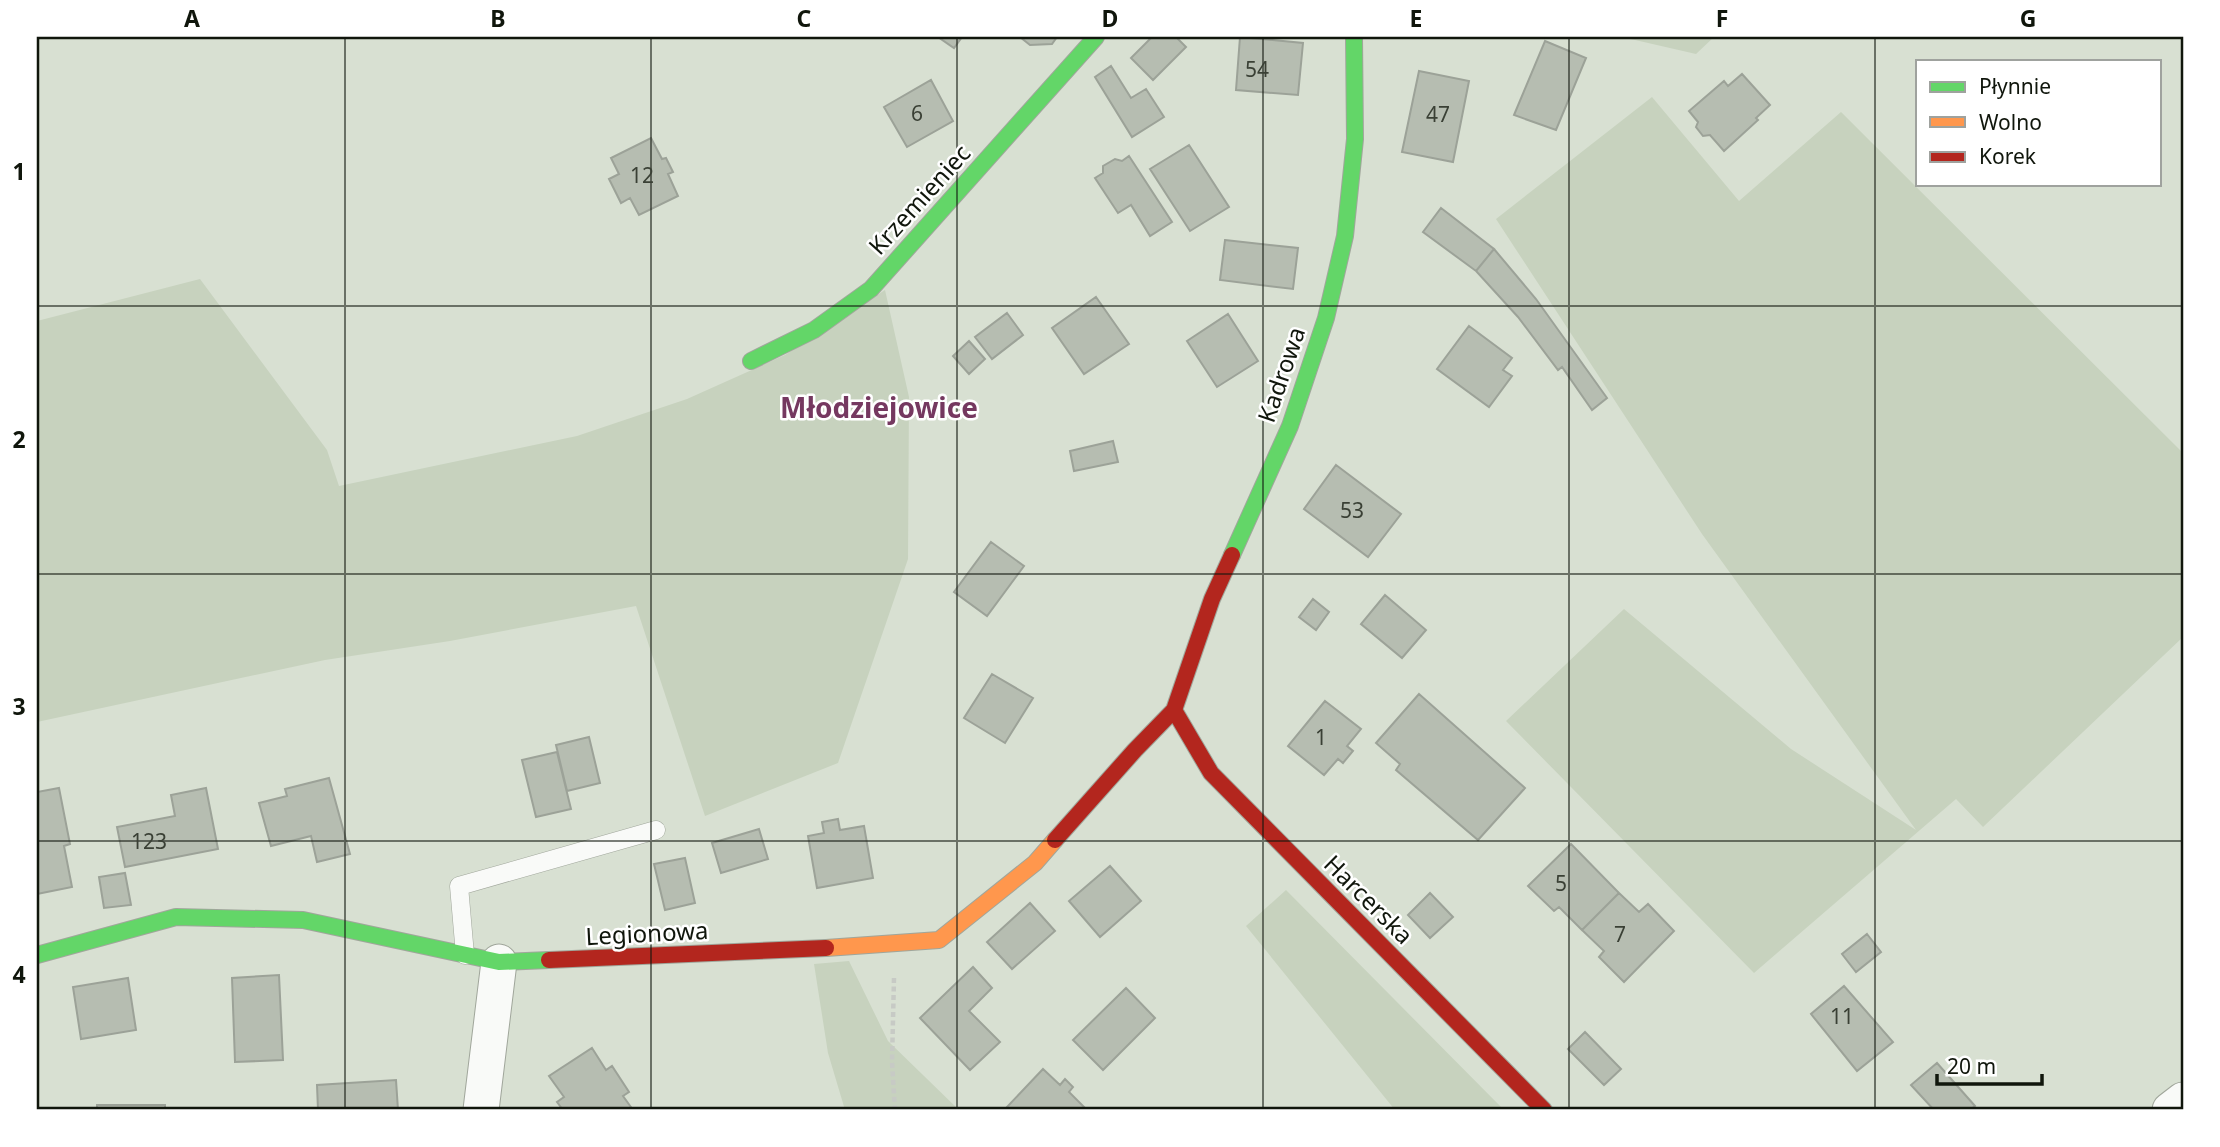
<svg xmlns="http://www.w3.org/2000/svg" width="2220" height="1147" viewBox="0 0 2220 1147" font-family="'Noto Sans',sans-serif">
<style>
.green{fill:#c7d2be}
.building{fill:#b6bdb1;stroke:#9ca298;stroke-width:2}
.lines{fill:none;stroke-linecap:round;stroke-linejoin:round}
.lane-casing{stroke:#a0a69b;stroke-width:19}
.street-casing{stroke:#a0a69b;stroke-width:37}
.fast-casing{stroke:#a0a69b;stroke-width:18}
.slow-casing{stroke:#a0a69b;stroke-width:18}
.jam-casing{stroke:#a0a69b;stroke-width:18}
.path{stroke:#c7cac5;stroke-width:4.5;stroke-dasharray:5 3.5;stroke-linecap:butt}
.lane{stroke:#f9faf8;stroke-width:18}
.street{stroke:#f9faf8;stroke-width:35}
.fast{stroke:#63d668;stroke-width:16}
.slow{stroke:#ff974d;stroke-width:16}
.jam{stroke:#b3261e;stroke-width:16}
.grid{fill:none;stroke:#10160c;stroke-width:2;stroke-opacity:0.55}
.labels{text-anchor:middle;stroke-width:5;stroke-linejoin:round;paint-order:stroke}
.number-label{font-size:21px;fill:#3a4035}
.street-label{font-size:24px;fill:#10160c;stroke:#fff}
.quarter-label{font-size:28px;font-weight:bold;fill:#753860;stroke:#fff}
.neatline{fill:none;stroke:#10160c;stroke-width:2.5}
.grid-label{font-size:23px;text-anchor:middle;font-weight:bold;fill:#10160c}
</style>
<rect width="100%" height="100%" fill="#d8e0d2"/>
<path class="green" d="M1622 37H1714L1696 54Z
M1652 97 1739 201 1841 112 2183 453V637L1983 827 1956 799 1754 973 1506 721 1624 609 1791 749 1916 830 1702 534 1496 219Z
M200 279 327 450 339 486 577 436 687 399 785 355 885 290 909 397 908 559 838 763 705 816 636 606 450 641 325 660 37 722V321Z
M1286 890 1504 1110H1395L1246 926Z
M849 961 888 1041 959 1110H845L828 1053 814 964Z"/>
<path class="building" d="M938 37H962L954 48Z
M1020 37H1057L1052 44 1030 45Z
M1152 37H1176L1186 47 1153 80 1131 58Z
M1240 37 1303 43 1298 95 1236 90Z
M1545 41 1586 58 1556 130 1514 115Z
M1111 66 1131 98 1146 89 1164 117 1132 137 1095 77Z
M1419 71 1469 81 1453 162 1402 152Z
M1742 74 1770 105 1756 118 1758 120 1724 151 1710 135 1703 136 1696 127 1698 122 1689 111 1724 81 1728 86Z
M931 80 953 121 907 147 884 107Z
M651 138 662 159 666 158 673 172 668 174 678 196 639 215 630 198 621 203 609 179 619 174 611 158Z
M1189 145 1229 207 1190 231 1150 169Z
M1129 156 1172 222 1150 236 1131 205 1118 213 1095 178 1103 173V166L1115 159 1122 161Z
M1441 208 1494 249 1476 271 1423 232Z
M1225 240 1298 248 1293 289 1220 280Z
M1494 249 1536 299 1607 398 1592 410 1562 367 1558 370 1518 317 1476 271Z
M1096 297 1129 344 1084 374 1052 328Z
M1007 313 1023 335 992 359 975 337Z
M1228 314 1258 361 1217 387 1187 341Z
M1469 326 1512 358 1503 370 1512 376 1489 407 1437 369Z
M969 341 985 359 969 374 953 356Z
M1113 441 1118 462 1074 471 1070 451Z
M1336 465 1401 514 1368 557 1304 509Z
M991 542 1024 566 987 616 954 592Z
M1385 595 1426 630 1402 658 1361 624Z
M1313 599 1329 612 1316 630 1299 617Z
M992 674 1033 698 1005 743 964 718Z
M1419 694 1525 788 1478 840 1396 770 1400 764 1376 743Z
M1325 701 1361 729 1347 746 1353 751 1343 763 1338 759 1324 775 1288 746Z
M589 737 600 783 567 791 556 745Z
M557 752 571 809 536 817 522 760Z
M329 778 350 854 317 862 311 836 271 846 259 803 287 796 285 789Z
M59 788 70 844 64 846 72 887 37 894V792Z
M206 788 218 849 125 867 117 827 175 816 171 795Z
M838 819 840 830 864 826 873 878 817 888 808 836 824 833 822 822Z
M759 829 768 859 721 873 712 843Z
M1571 844 1619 893 1582 930 1559 907 1554 911 1528 886Z
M685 858 695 903 665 910 654 864Z
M1110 866 1141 901 1100 937 1069 901Z
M125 873 131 905 104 908 99 877Z
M1430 893 1453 917 1430 938 1408 915Z
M1619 893 1639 912 1648 904 1674 931 1624 982 1599 957 1604 951 1582 930Z
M1030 903 1055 931 1012 969 987 942Z
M1867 934 1881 952 1856 972 1842 954Z
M973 967 992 988 969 1011 1000 1042 970 1070 920 1018Z
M279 975 283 1060 235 1062 232 978Z
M128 978 136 1030 81 1039 73 987Z
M1844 986 1893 1042 1857 1071 1811 1014Z
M1126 988 1155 1018 1103 1070 1073 1040Z
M1585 1032 1621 1069 1604 1085 1568 1049Z
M592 1048 606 1070 612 1066 629 1092 623 1096 633 1110H563L557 1102 564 1097 549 1076Z
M1937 1063 1975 1106 1970 1110H1934L1911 1085Z
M1043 1069 1060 1085 1065 1079 1073 1087 1069 1092 1087 1110H1010L1007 1107Z
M396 1080 398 1110H318L317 1085Z
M97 1105H165V1110H97Z"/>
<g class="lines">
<defs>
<path id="lane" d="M465 955 459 886 656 830"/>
<path id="street" d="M481 1110 499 962
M2170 1110 2183 1100"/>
<path id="fast" d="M751 361 814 330 871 289 1096 37
M1232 555 1290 426 1326 318 1345 236 1355 139 1354 37
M37 955 176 917 303 920 499 962 549 960"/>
<path id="slow" d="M826 948 939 940 1035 863 1055 840"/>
<path id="jam" d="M1174 710 1211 773 1544 1110
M1055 840 1135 750 1174 710 1212 599 1232 555
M549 960 826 948"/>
</defs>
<use href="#lane" class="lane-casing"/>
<use href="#street" class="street-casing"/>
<use href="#fast" class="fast-casing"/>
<use href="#slow" class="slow-casing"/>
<use href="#jam" class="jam-casing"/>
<path class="path" d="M894 978 892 1062 895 1110"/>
<use href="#lane" class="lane"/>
<use href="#street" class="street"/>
<use href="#fast" class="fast"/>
<use href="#slow" class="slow"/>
<use href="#jam" class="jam"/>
</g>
<path class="grid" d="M345 37V1110M651 37V1110M957 37V1110M1263 37V1110M1569 37V1110M1875 37V1110M37 306H2183M37 574H2183M37 841H2183"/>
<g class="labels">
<g class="number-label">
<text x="1257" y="77">54</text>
<text x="917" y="121">6</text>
<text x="1438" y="122">47</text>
<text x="642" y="183">12</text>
<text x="1352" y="518">53</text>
<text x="1321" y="745">1</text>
<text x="149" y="849">123</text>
<text x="1561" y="891">5</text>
<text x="1620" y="942">7</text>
<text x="1842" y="1024">11</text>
</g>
<g class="street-label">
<text transform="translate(920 200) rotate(-48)" y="8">Krzemieniec</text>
<text transform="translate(1282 375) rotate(-71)" y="8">Kadrowa</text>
<text transform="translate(1368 900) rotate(45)" y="8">Harcerska</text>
<text transform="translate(647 934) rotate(-3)" y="8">Legionowa</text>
</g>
<g class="quarter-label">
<text x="879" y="418">Młodziejowice</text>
</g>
</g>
<rect width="2220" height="1147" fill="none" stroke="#ffffff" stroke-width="77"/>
<rect x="1916" y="60" width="245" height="126" fill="#ffffff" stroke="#9fa29e" stroke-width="2"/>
<rect x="1930" y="82" width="35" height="10" fill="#63d668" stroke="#9fa29e" stroke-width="2"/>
<text x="1979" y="94" font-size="21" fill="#10160c">Płynnie</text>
<rect x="1930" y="117" width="35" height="10" fill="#ff974d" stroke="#9fa29e" stroke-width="2"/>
<text x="1979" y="130" font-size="21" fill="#10160c">Wolno</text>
<rect x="1930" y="152" width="35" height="10" fill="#b3261e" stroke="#9fa29e" stroke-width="2"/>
<text x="1979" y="164" font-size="21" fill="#10160c">Korek</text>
<path d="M1937 1074v10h105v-10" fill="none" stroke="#10160c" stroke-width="3.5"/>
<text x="1947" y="1074" font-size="21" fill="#10160c" stroke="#ffffff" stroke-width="5" paint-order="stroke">20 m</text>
<rect x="38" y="38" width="2144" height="1070" class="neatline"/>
<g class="grid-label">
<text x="192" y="27">A</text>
<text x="498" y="27">B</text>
<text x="804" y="27">C</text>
<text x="1110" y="27">D</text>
<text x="1416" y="27">E</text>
<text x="1722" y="27">F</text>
<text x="2028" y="27">G</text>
<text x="19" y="180">1</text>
<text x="19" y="448">2</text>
<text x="19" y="715">3</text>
<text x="19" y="983">4</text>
</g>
</svg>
